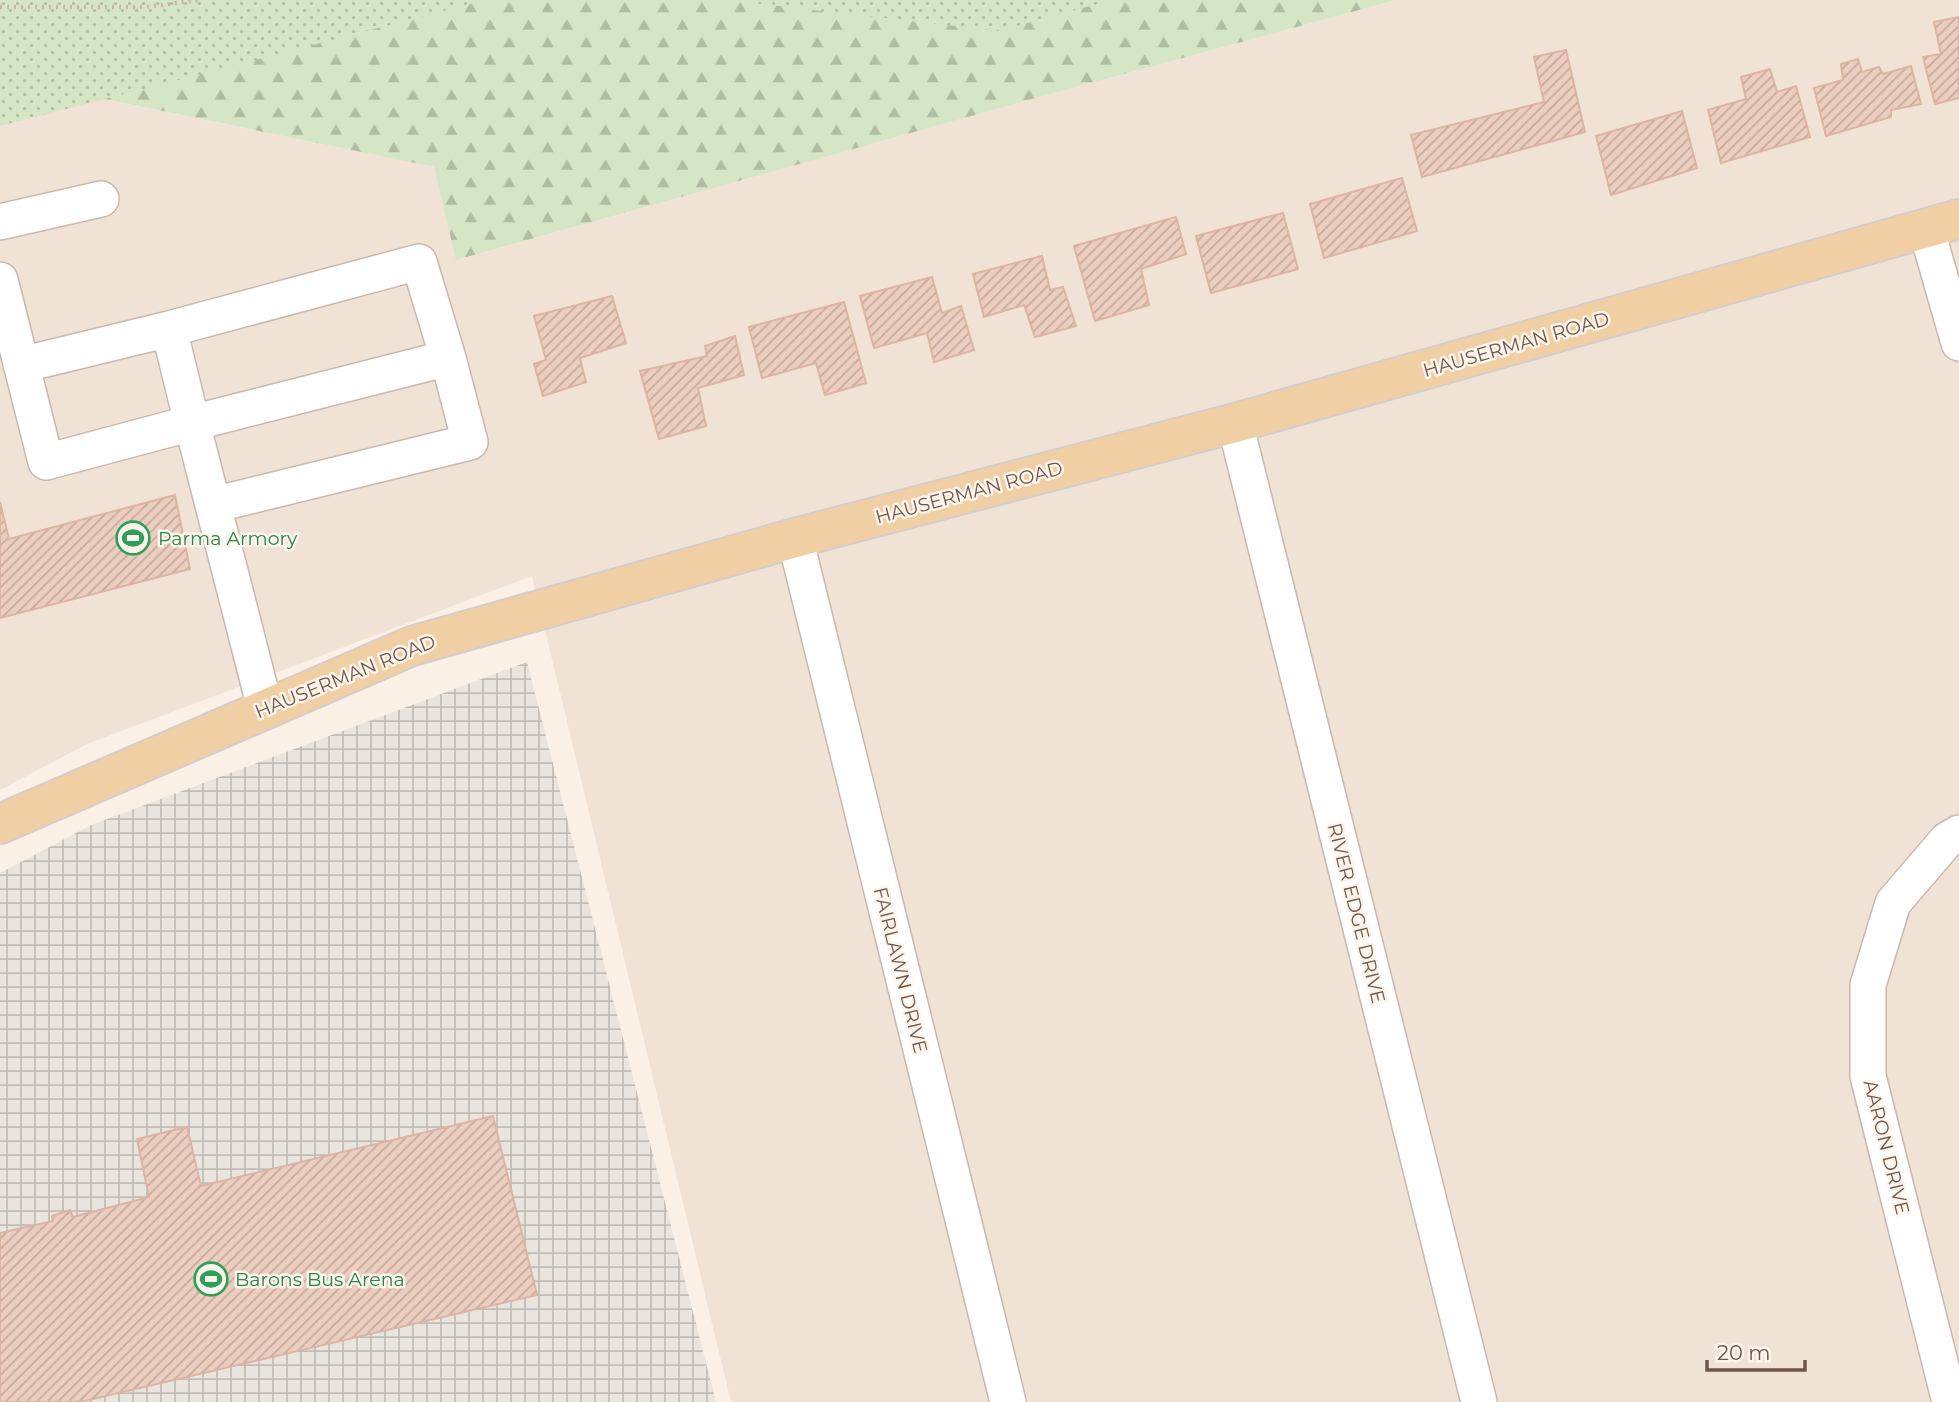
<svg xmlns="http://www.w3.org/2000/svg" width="1959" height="1402" viewBox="0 0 1959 1402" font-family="Montserrat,sans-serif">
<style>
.residential{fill:#f0e2d5}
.industrial{fill:url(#industrial-grid)}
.forest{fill:url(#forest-firs)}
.park{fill:url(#park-dots)}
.building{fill:url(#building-hatch);stroke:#ddb4a2;stroke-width:2}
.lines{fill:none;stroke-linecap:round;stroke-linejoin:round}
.minor-casing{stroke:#cab8ad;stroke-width:38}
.major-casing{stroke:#d4cdca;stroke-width:42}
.path{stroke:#d1b2a4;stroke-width:4.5;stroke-dasharray:2 5;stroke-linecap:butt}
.minor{stroke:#fff;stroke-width:35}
.major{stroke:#f1cfa5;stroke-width:38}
.labels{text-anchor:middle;stroke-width:5;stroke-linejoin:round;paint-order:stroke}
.street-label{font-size:19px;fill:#70574d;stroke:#fdf5eb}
.leisure-label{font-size:19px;fill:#27864d;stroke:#fdf5eb;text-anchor:start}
</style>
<defs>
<pattern id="industrial-grid" width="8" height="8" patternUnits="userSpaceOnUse" patternTransform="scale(1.75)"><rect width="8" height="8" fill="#eae4df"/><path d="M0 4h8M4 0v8" fill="none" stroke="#c2bcb7"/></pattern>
<pattern id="forest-firs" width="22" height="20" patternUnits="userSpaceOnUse" patternTransform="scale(1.75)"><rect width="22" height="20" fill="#d5e6c6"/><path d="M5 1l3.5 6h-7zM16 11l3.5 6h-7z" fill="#b1bda3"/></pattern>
<pattern id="park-dots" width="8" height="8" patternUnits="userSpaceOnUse" patternTransform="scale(1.75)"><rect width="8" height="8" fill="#d5e6c6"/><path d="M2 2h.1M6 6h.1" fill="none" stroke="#b1bda3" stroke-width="1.8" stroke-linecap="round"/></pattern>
<pattern id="building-hatch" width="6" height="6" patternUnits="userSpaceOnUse" patternTransform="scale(1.75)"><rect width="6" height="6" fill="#eccec0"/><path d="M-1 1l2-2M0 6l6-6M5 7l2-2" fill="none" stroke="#c4aa9e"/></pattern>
</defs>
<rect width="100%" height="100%" fill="#faf0e6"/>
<path class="residential" d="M1396 0H1959V1402H731L532 576 87 744 0 790V126L103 99 434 167 457 260 1032 99Z"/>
<path class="industrial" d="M527 662 716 1402H0V873L91 825Z"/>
<path class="forest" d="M0 0H1396L1032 99 456 260 434 167 104 99 0 126Z"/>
<path class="park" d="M0 0H486L0 126Z
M726 0H1112L999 31Z"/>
<path class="building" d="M1959 17V98L1935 104 1923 57 1941 54 1934 22Z
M1566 50 1585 132 1422 177 1411 135 1544 102 1534 57Z
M1858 59 1862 72 1879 67 1883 74 1911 66 1921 104 1891 110V117L1826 136 1814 88 1843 80 1841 64Z
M1770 69 1777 92 1796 86 1810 137 1721 163 1708 110 1746 99 1741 77Z
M1682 111 1697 168 1611 195 1596 136Z
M1402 178 1417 231 1324 258 1310 204Z
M1283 213 1298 269 1211 293 1196 236Z
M1176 217 1186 254 1141 269 1149 305 1095 321 1074 246Z
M1042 256 1050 290 1063 287 1076 326 1035 337 1024 305 984 317 973 274Z
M932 277 942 313 961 306 974 350 934 362 927 333 874 348 860 296Z
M612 296 626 343 580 358 586 382 543 396 534 364 546 360 534 316Z
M844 302 866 383 825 395 816 363 762 378 749 327Z
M735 336 744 375 698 388 706 426 659 439 640 371 707 356 705 346Z
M175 495 190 569 0 618V502L9 539Z
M493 1116 537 1295 80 1402H0V1233L53 1221 52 1216 70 1210 73 1217 149 1197 137 1139 187 1127 201 1186Z"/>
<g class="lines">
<defs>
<path id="minor" d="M0 222 101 199
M1926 228 1959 343
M0 280 46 462 192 423 169 329 419 262 448 358
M21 365 169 329
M1235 423 1479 1402
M213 505 470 442 448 358 192 423 265 708
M795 538 1008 1402
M1950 1402 1868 1076V985L1893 903 1947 840 1959 833"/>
<path id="major" d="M0 824 412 646 795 538 1235 423 1959 219"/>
</defs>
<use href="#minor" class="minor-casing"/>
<use href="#major" class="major-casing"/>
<path class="path" d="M0 7H146L199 0"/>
<use href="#minor" class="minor"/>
<use href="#major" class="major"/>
</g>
<defs>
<symbol id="stadium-ring" viewBox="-11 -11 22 22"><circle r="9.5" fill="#fdf5eb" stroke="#2e9e5b" stroke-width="1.5"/><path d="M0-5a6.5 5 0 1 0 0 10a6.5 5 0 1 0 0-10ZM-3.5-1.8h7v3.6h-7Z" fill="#2e9e5b"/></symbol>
</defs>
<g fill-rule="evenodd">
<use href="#stadium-ring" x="114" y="519" width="38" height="38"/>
<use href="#stadium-ring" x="192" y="1260" width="38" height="38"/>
</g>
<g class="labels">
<g class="street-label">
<text transform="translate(1516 344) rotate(-16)" y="7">HAUSERMAN ROAD</text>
<text transform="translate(969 492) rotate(-15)" y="7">HAUSERMAN ROAD</text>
<text transform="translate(345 676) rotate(-22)" y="7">HAUSERMAN ROAD</text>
<text transform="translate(1357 913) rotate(76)" y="7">RIVER EDGE DRIVE</text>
<text transform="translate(901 970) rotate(76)" y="7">FAIRLAWN DRIVE</text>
<text transform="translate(1887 1147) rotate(76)" y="7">AARON DRIVE</text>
</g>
<g class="leisure-label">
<text x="158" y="545">Parma Armory</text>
<text x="235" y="1286">Barons Bus Arena</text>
</g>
</g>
<path d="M1707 1360v10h98v-10" fill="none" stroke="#70574d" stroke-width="3.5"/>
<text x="1717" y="1360" font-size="21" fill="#70574d" stroke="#fdf5eb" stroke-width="5" paint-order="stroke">20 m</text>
</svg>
